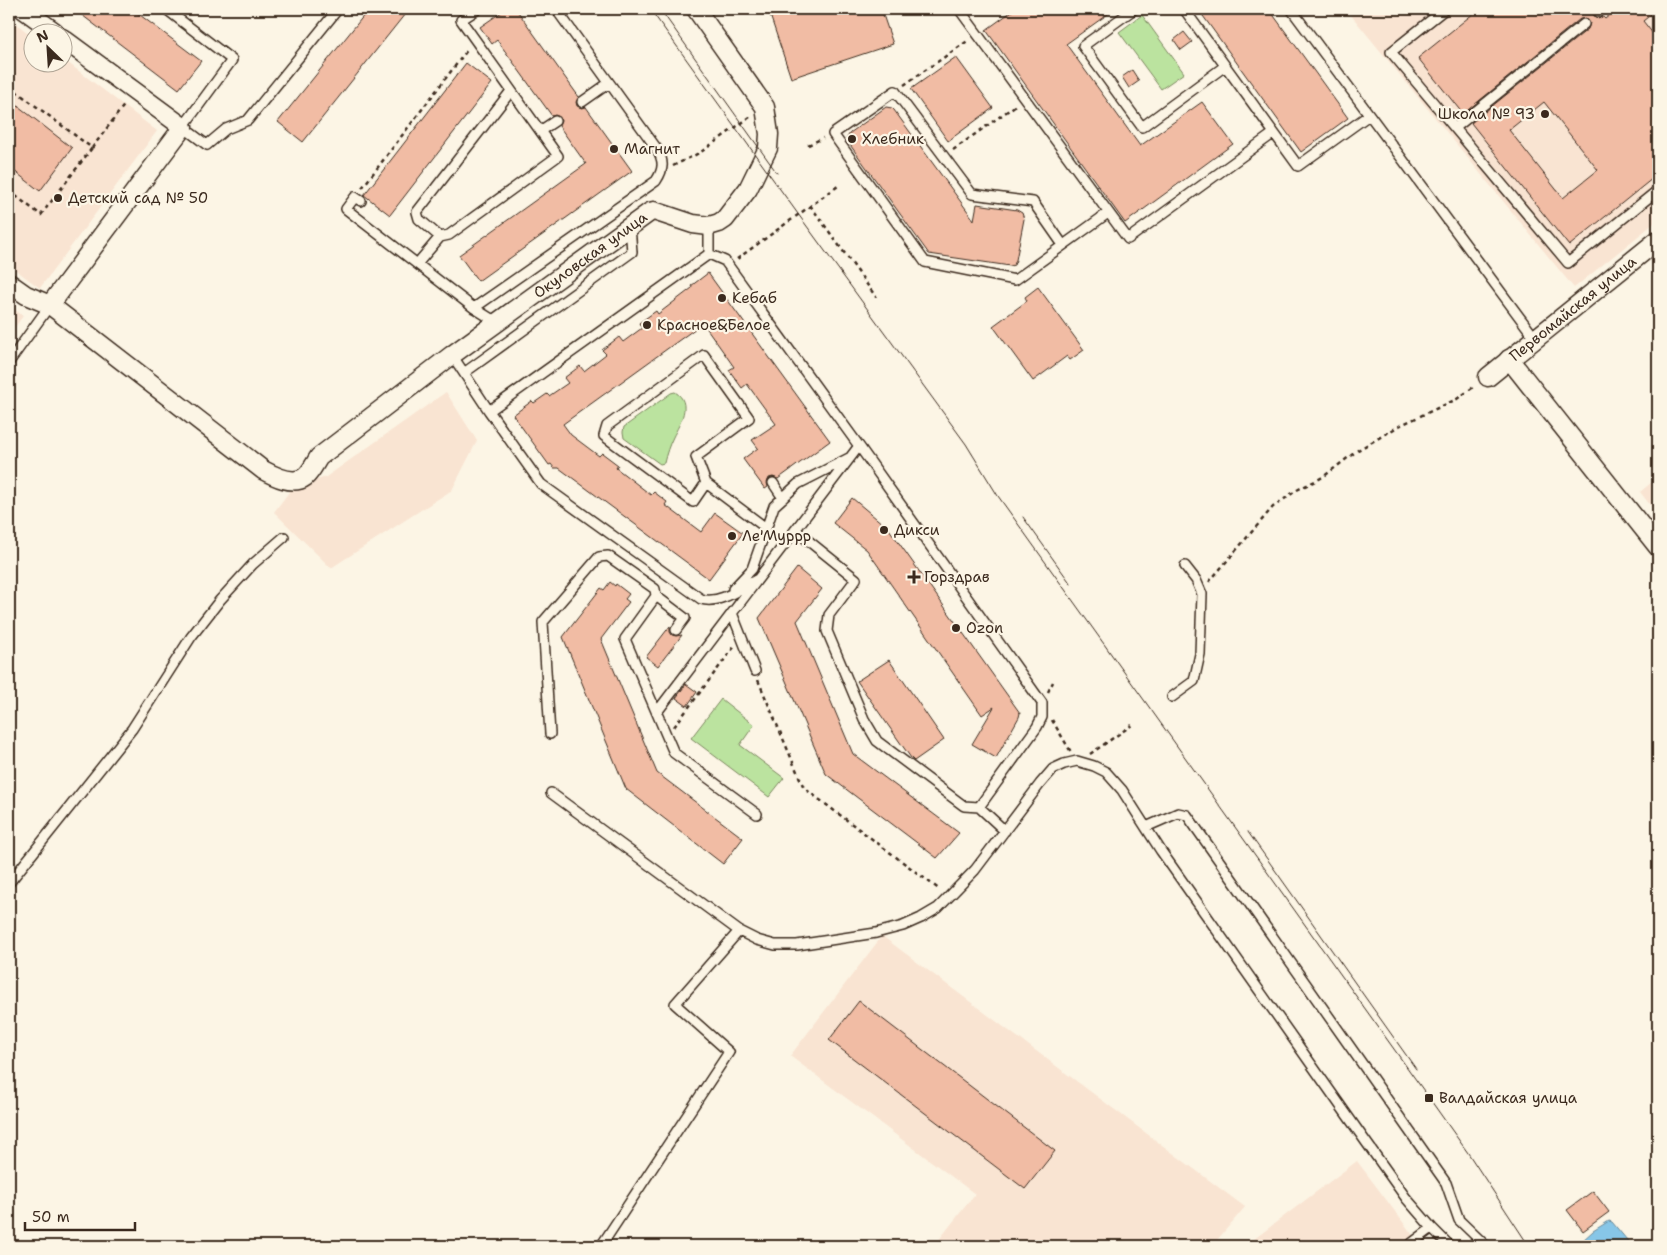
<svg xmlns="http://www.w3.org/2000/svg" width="1667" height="1255" viewBox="0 0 1667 1255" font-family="'Shantell Sans',sans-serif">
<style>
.built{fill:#f9e4d2}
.green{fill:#bbe39f;stroke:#7b865e}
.water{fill:#87c6e7;stroke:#698897}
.building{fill:#f1bca4;stroke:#3b2a1e;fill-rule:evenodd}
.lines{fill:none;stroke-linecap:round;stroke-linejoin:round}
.service-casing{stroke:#3b2a1e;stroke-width:12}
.minor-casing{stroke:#3b2a1e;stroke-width:21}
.path{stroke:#3b2a1e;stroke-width:2.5;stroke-dasharray:4 4;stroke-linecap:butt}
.service{stroke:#fcf5e5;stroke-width:9}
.minor{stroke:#fcf5e5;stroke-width:18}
.tram{stroke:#3b2a1e;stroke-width:1}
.poi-dot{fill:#3b2a1e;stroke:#fcf5e5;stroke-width:2}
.labels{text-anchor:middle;stroke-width:4.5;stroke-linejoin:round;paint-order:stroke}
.poi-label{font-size:15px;fill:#3b2a1e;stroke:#fcf5e5;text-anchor:start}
.street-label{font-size:15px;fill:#3b2a1e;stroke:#fcf5e5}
</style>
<rect width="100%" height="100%" fill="#fcf5e5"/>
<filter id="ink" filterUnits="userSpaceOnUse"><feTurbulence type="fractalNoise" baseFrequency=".02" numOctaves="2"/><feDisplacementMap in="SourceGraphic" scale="10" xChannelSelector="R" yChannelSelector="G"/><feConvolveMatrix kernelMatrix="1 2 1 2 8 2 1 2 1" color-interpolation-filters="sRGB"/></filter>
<g filter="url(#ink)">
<path class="built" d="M1346 9H1658V220L1574 288Z
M9 18 32 36V62H62L63 59 157 131 40 288 9 265Z
M9 305 23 316 9 335Z
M446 392 477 441 452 490 331 568 274 512 292 488 326 477Z
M1658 477V515L1640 492Z
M882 936 1245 1207 1212 1246H934L975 1194 790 1056Z
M1357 1161 1421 1246H1245Z"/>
<path class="green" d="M1142 15 1184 73 1161 89 1119 32Z
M675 392C693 403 680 423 673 437 669 445 666 454 664 463L660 464 624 438 623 432 624 427 671 393Z
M721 699 754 725 740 745 784 778 769 797 691 738Z"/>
<path class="water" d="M1609 1221 1612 1222 1632 1246H1584L1582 1241 1593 1231Z"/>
<path class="building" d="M74 9H132L201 61 179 89Z
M369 9H409L303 142 278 122Z
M506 9H516L579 97 576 102 577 106 582 108 586 107 632 171 478 281 459 255 586 164 559 126 561 121 560 117 555 115 552 116 497 40 492 44 480 27Z
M768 9H881L893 44 791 78Z
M1015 9H1115L1066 44 1140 146 1202 102 1233 144 1125 223 986 30Z
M1198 9H1269L1348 118 1301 152Z
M1479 9H1594L1593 12 1594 16 1599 18 1603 17 1605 19 1617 9H1658L1643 21 1658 40V174L1569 246 1471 123 1588 29 1590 23 1586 18 1580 19 1463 114 1418 58ZM1544 102 1598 170 1563 198 1509 130Z
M1184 32 1192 42 1181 50 1174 40Z
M956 57 993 108 948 141 911 89Z
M466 63 492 83 390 215 364 195Z
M1132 70 1139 81 1129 88 1122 77Z
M9 99 72 148 40 191 9 167Z
M886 107 892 108 894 110 974 220 977 204 1017 210 1022 213 1024 219 1016 260 1014 265 1010 266 929 254 848 142 847 138 850 133Z
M708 273 830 441 778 479 773 477 769 478 767 483 768 487 765 489 743 459 758 448 752 440 776 424 747 384 742 388 729 370 734 367 703 323 563 424 571 435 599 456 602 453 618 465 616 468 651 495 654 492 667 502 665 505 701 532 715 513 743 533 709 579 559 468H554L551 464 549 465 513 415 532 401 534 403 547 394 549 396 568 383 564 378 580 366 584 371 606 354 602 350 619 337 623 342 642 328 639 323 656 311 658 314 692 288 691 286Z
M1038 287 1084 350 1070 360 1067 356 1033 381 993 326 1027 301 1025 297Z
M852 498 889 529 1020 713 1019 717 996 758 972 744 994 707 982 715 867 550 833 523Z
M797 568 822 589 797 621 853 754 959 833 937 858 826 774 759 618Z
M610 582 615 586 616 584 629 594 625 599 629 602 601 639 657 773 743 838 723 864 626 789 563 637 601 588 604 590Z
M670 626V632L672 635 676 636 682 635 658 666 646 657Z
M889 660 944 740 914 761 911 758 857 681Z
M686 684 697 692 687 706 676 698Z
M859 1001 1055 1151 1025 1189 829 1040Z
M1593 1191 1609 1212 1583 1231 1567 1210Z"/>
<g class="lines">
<defs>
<path id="service" d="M166 9 232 60 183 127 207 145 226 129 248 120 338 9
M959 9 1128 239 1274 133
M1134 9 1083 46 1142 127 1225 66
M1184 9 1298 166 1369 115
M1291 9 1535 338
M1445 9 1391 52 1568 263 1658 190
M1599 12 1603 9
M582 102 609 83
M1455 128 1584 24
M540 131 555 121
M361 201 355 197 346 209 474 308 498 323
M440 237 419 219 417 212 511 91
M1063 245 1033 202 972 194 895 91 833 134 925 262 1015 280 1108 213
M709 254V226
M417 264 440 237 449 235 558 156 461 20 478 9
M474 308 656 181C664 169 664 161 657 149L556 9
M452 355 489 411 541 484 701 599C720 605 742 587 758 579
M9 362 50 305
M464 373 632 252 630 226
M489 411 709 254 725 261 859 446 1042 703V717L1037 727 979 807 964 806 877 741 864 719 827 631 829 615 856 579 795 530
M706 483 696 457 749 418 704 355 607 426 604 436 693 502 706 483 766 528
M773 483 783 498
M733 589 752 569 774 506 798 484 849 458
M656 596 685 618 676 630
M732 613 755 671
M1172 697 1194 681 1200 654 1202 594 1196 580 1185 566
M657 712 859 446
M550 734 543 622 599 557 608 556 655 589 656 596 625 639 674 753 757 814
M551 793 739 931 757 940 775 945H797L876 933 903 926 921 918 938 908 975 870 1040 784 1053 769 1064 764 1077 761 1094 766 1106 772 1122 790 1161 851 1366 1142 1406 1198 1432 1228 1450 1246
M979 807 1005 831
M1146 827 1178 813 1187 815 1446 1183 1459 1220 1486 1246
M9 883 132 729 191 637 220 600 253 564 284 537
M1412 1243 1432 1228
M601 1246 729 1052 675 1004 739 931"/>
<g id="minor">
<path d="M23 9 55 32"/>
<path id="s1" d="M9 283 26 295 50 305 263 470C274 476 293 486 305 477 311 472 315 463 319 457L452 355 650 212 654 211 693 224 709 226 719 223 725 219 748 189 768 148 769 134 765 107 696 9"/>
<path d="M50 305 183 127 62 38"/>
<path d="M1509 359 1658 547"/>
<path id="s2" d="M1488 377 1658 240"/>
</g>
</defs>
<use href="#service" class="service-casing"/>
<use href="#minor" class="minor-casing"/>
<path class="path" d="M904 85 969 40
M9 86 92 148 41 215 9 191
M808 145 823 138
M92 148 125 104
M953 150 1016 105
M673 166 701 152 750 117
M362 188 468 49
M810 205 876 297
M737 259 838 186
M1209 582 1273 507 1297 490 1323 477 1358 450 1401 425 1457 399 1475 386
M758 680 804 788 940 890
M1048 692 1053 682
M1052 720 1071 752
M674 727 734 647
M1090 754 1132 725"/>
<use href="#service" class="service"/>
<use href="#minor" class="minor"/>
<path class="tram" d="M650 9 798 214 966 444 998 496 1429 1098 1468 1153 1529 1246
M660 9 777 173
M1023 517 1071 584
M1248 832 1416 1069"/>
</g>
</g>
<g class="poi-dot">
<circle cx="1545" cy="114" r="5"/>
<circle cx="852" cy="139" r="5"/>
<circle cx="614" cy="149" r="5"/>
<circle cx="58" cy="198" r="5"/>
<circle cx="722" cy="298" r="5"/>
<circle cx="647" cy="325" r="5"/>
<circle cx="884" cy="530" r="5"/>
<circle cx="732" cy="536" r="5"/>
<path d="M911.5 569.5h5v5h5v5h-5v5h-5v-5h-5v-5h5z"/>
<circle cx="956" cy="628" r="5"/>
<rect x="1424" y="1093" width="10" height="10" rx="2.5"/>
</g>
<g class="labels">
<g class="poi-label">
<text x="1535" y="119" text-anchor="end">Школа № 93</text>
<text x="862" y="144">Хлебник</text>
<text x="624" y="154">Магнит</text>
<text x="68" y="203">Детский сад № 50</text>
<text x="732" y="303">Кебаб</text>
<text x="657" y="330">Красное&amp;Белое</text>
<text x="894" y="535">Дикси</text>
<text x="742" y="541">Ле'Муррр</text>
<text x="924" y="582">Горздрав</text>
<text x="966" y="633">Ozon</text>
<text x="1439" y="1103">Валдайская улица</text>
</g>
<g class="street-label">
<text dy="5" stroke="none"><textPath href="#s1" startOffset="724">Окуловская улица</textPath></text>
<text dy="5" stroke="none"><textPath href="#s2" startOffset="109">Первомайская улица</textPath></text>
</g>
</g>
<rect width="1667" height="1255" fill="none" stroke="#fcf5e5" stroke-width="30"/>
<rect x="15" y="15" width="1637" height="1225" fill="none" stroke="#3b2a1e" stroke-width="2" filter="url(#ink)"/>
<g transform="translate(48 48) rotate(335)"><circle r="24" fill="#fcf5e5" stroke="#afa495"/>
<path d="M0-4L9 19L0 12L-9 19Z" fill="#3b2a1e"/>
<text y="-8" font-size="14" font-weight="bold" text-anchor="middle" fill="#3b2a1e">N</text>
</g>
<path d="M25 1222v8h110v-8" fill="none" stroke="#3b2a1e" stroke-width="2.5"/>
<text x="32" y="1222" font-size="15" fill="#3b2a1e" stroke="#fcf5e5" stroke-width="4" paint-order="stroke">50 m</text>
</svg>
